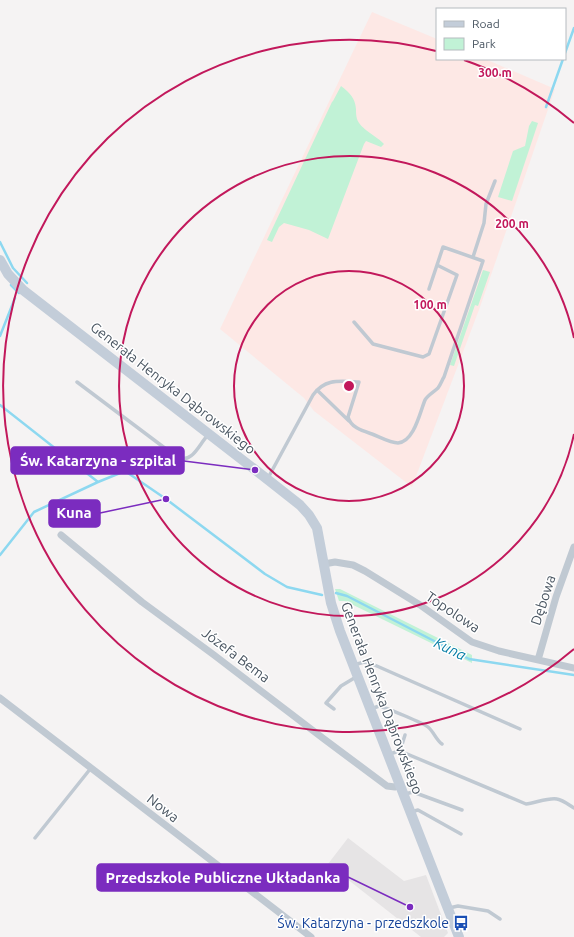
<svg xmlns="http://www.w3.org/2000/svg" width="574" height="937" viewBox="0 0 574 937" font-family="Ubuntu,sans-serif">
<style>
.education{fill:#e6e4e5}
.medical{fill:#fde8e5}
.green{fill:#c1f2d6}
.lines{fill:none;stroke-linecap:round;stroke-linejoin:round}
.stream{stroke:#8dd8f0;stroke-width:2.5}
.lane{stroke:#c0c9d2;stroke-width:3.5}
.street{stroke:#c0c9d2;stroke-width:7}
.secondary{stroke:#c3cdd9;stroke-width:10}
.ring{fill:none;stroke:#c2185b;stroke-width:2}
.labels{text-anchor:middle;stroke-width:3;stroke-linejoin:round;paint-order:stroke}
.street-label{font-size:14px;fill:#495561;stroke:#fff}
.transit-label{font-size:14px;fill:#164399;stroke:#fff;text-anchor:end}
.water-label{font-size:15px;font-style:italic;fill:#087fa6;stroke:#fff}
.centre{fill:#c2185b;stroke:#fff;stroke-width:2}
.ring-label{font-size:12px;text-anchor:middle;font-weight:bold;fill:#c2185b;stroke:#fff;stroke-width:3;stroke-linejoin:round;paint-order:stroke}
.leader{fill:none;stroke:#7b2cbf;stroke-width:1.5}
.callout-dot{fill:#7b2cbf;stroke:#fff;stroke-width:1.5}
.callout{fill:#7b2cbf;stroke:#7b2cbf;stroke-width:1.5}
.callout-label{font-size:15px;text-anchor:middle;font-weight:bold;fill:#fff}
</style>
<rect width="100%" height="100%" fill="#f5f3f3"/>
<path class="education" d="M348 838 404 881 426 875 448 933 444 937H421L328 864Z"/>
<path class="medical" d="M372 12 437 39V59H485L555 89 480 307 412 487 314 411 304 398 220 329Z"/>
<path class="green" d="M341 86C350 93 355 98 356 109 356 112 356 116 357 119 360 129 377 136 384 144L381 147 366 141 364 144 328 239 309 230 284 223 279 227 272 242 267 240 332 102 333 101Z
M532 121 538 123 512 201 498 197 513 151 525 146 529 126Z
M483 270 490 272 478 306 475 305 454 366 450 365Z
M335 589H340L472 655V663L345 601H339Z"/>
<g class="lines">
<path class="stream" d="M565 53 574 28
M546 107 563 59
M0 242 13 268 27 283
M11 285 19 293
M0 336 15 298
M0 405 98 482
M0 555 34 512 98 482 125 471 166 499 265 574 287 587 322 595
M336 593 347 596 469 659 574 675"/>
<path class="lane" d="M473 257 484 223 486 204 495 181
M354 322 373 344 423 357 429 354 457 275 437 265
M77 382 178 458C193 463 199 444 208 435
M317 390 349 421
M268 478 313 395C325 378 340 381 359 382L348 417C351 428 363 431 372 434 380 437 390 443 398 443 414 442 420 412 425 400 428 395 434 392 438 388 441 384 442 380 444 377L483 261 443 247 429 289
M354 665 364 662 370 663 520 729
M334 709 326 703 341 686 356 677
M371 709 379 706C387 708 423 723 428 727 434 732 436 740 442 744
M400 751 526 804C535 803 550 797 557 799 563 800 569 805 574 808
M389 754 400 751 405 735
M405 794 413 792 462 810
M411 812 418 810 461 834
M35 838 91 768
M449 908 458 906 488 911 500 919"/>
<path class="street" d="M61 535 142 602 214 655 324 739 387 786 395 787 400 785
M324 564 335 562 353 565 365 571 420 605 472 642 499 651 574 668
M538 660 556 597 574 547
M0 698 311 937"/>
<path class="secondary" d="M0 260 8 274 23 290 267 479 300 505 309 515 317 528 331 603 340 631 459 937"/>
</g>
<g class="ring">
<circle cx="349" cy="386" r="115"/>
<path d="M574 434A230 230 0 1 1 574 338"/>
<path d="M574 649A346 346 0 1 1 436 51M464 60A346 346 0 0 1 574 123"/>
</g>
<defs>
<symbol id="bus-bare" viewBox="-9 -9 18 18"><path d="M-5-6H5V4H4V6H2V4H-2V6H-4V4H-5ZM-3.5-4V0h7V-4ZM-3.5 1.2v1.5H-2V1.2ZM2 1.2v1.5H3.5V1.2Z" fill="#1a4fb4" stroke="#fff" stroke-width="2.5" paint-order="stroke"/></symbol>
</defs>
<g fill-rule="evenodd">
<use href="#bus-bare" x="450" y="912" width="22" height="22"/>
</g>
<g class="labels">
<g class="street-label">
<text transform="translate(173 388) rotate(38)" y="5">Generała Henryka Dąbrowskiego</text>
<text transform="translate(543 600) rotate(-72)" y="5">Dębowa</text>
<text transform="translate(453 612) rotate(34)" y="5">Topolowa</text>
<text transform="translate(236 655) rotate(37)" y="5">Józefa Bema</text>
<text transform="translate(382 698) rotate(69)" y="5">Generała Henryka Dąbrowskiego</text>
<text transform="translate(163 808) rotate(38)" y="5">Nowa</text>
</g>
<g class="transit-label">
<text x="449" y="928">Św. Katarzyna - przedszkole</text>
</g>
<g class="water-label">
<text transform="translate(450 649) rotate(26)" y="5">Kuna</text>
</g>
</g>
<circle cx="349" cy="386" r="6" class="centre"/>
<g class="ring-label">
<text x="495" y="77">300 m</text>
<text x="512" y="228">200 m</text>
<text x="430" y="309">100 m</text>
</g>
<path class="leader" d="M255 470L184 461M166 499L100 513M410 907L348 877"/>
<g class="callout-dot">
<circle cx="255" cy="470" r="4"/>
<circle cx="166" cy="499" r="4"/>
<circle cx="410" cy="907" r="4"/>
</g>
<g class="callout">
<rect x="11" y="447" width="173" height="27" rx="4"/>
<rect x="49" y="500" width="51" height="27" rx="4"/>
<rect x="97" y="864" width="251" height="27" rx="4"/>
</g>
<g class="callout-label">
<text x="98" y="466">Św. Katarzyna - szpital</text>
<text x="74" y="518">Kuna</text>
<text x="223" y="883">Przedszkole Publiczne Układanka</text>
</g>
<rect x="436" y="8" width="130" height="52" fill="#ffffff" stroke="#b6bbc0"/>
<rect x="444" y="21" width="20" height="6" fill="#c3cdd9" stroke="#b6bbc0"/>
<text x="472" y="28" font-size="12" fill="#495561">Road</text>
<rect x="444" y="38" width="20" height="12" fill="#c1f2d6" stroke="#b6bbc0"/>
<text x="472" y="48" font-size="12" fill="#495561">Park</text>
</svg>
